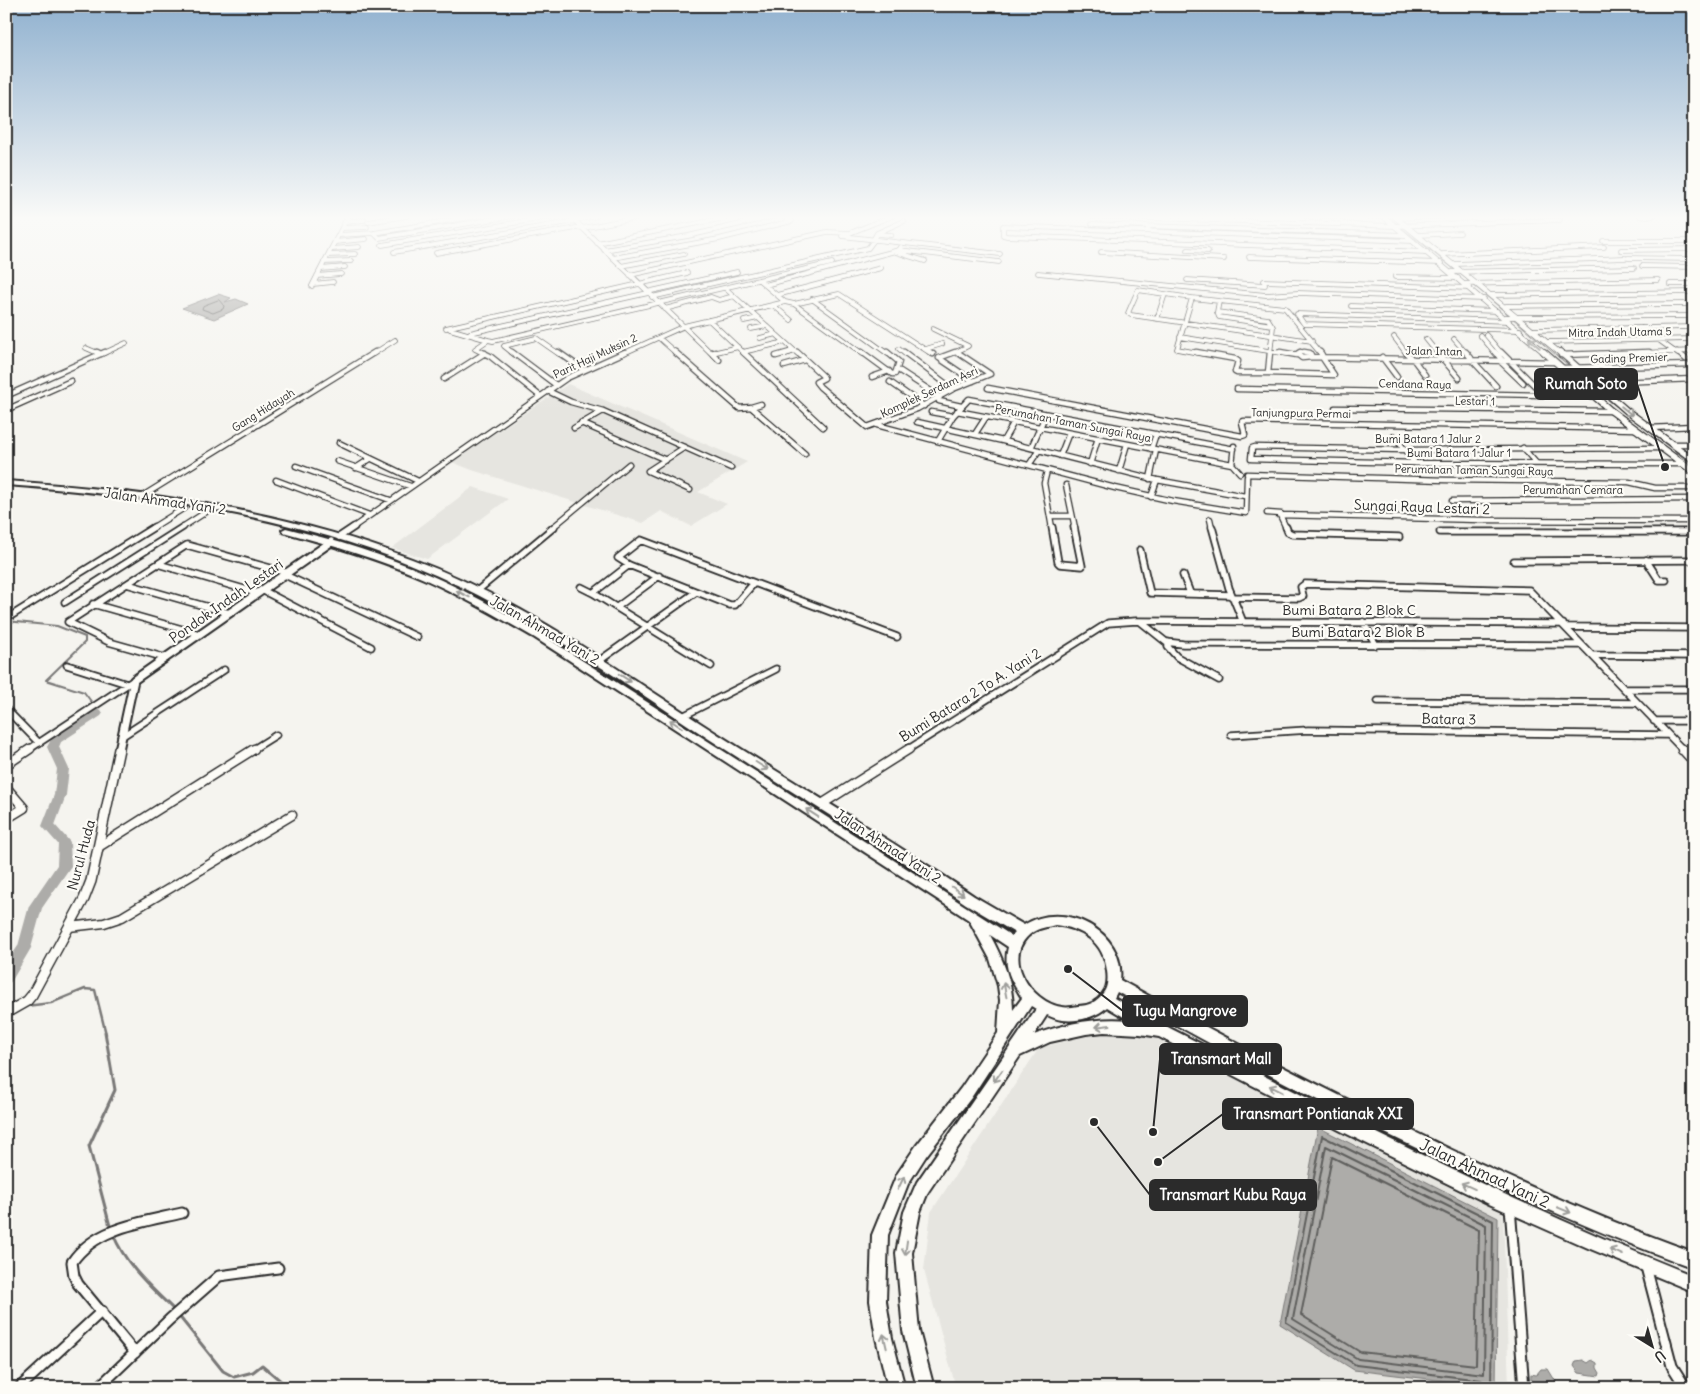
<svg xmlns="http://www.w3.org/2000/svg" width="1700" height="1394" viewBox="0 0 1700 1394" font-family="Delius,sans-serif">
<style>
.built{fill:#e6e5e0}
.water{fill:#adaca9;stroke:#797877}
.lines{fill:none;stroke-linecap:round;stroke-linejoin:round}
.shore-far1{stroke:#5f5f5d;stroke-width:1}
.shore{stroke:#5f5f5d;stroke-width:2}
.stream-far3{stroke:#797877;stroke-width:1}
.stream-far2{stroke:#797877;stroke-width:2}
.stream-far1{stroke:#797877;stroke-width:2.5}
.stream{stroke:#797877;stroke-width:3}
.river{fill:#adaca9;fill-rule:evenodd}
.minor-far4-casing{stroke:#2b2b2b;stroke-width:5.5}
.minor-far3-casing{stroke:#2b2b2b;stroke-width:7}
.minor-far2-casing{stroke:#2b2b2b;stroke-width:9}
.minor-far1-casing{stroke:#2b2b2b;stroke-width:11}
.minor-casing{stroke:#2b2b2b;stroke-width:13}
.tertiary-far3-casing{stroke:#2b2b2b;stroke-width:6}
.tertiary-far2-casing{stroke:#2b2b2b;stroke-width:8}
.tertiary-far1-casing{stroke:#2b2b2b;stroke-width:11}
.tertiary-casing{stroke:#2b2b2b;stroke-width:12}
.trunk-casing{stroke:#2b2b2b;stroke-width:4}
.minor-far4{stroke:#fdfcf7;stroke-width:4}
.minor-far3{stroke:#fdfcf7;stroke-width:4.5}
.minor-far2{stroke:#fdfcf7;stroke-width:5.5}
.minor-far1{stroke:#fdfcf7;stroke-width:8}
.minor{stroke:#fdfcf7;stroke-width:9}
.tertiary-far3{stroke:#fdfcf7;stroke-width:4.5}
.tertiary-far2{stroke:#fdfcf7;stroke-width:5.5}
.tertiary-far1{stroke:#fdfcf7;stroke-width:7}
.tertiary{stroke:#fdfcf7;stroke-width:9}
.trunk{fill:#fdfcf7;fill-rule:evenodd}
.oneway{stroke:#9e9e9b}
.labels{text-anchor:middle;stroke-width:4.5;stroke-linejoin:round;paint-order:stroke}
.far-street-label{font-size:11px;fill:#2b2b2b;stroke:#fdfcf7}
.street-label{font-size:14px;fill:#2b2b2b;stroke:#fdfcf7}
.near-street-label{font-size:16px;fill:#2b2b2b;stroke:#fdfcf7}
.leader{fill:none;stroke:#2b2b2b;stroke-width:2}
.callout-dot{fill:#2b2b2b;stroke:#fdfcf7;stroke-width:2}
.callout{fill:#2b2b2b;stroke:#2b2b2b;stroke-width:2}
.callout-label{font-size:15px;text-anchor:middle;font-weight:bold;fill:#fff}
</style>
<rect width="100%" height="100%" fill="#f5f4ef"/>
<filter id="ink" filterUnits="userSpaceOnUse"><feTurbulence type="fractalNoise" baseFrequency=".02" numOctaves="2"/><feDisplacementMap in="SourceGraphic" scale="10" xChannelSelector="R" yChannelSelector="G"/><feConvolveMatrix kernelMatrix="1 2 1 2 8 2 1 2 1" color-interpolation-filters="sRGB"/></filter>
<g filter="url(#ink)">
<path class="built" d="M568 384 747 462 698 492 727 504 691 526 661 511 643 523 472 470 452 462Z
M473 487 508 499 427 559 392 548Z
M1114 1029H1137L1503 1213 1509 1388H956L924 1270 931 1212 1039 1048Z"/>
<path class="water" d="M218 294 231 298 225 302 236 299 248 304 214 319 182 308Z
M1318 1127 1498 1218 1496 1387 1354 1370 1280 1324Z
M1583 1360 1588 1363 1592 1360 1597 1363V1368L1600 1373 1599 1376 1579 1373 1574 1366 1576 1361Z
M1541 1369H1548L1556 1382 1553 1386 1543 1385 1541 1387 1531 1379V1374L1536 1375Z"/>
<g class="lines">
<path class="shore-far1" d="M219 300 224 306 223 309 213 313 202 309 203 306Z"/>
<path class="shore" d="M1326 1146 1486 1225 1484 1374 1358 1359 1293 1319Z
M1332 1157 1479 1230 1476 1365 1360 1352 1301 1315Z
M1486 1388 1485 1383 1481 1380 1356 1365 1286 1322 1322 1136 1493 1221 1491 1388"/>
<path class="stream-far3" d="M1387 216 1398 224
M1401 227 1470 282
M587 230 600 242
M608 250 615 257
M617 258 632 273
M635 275 642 282
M644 284 685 325
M1473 285 1569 366
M660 339 684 329
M1572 369 1608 400 1694 466
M585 372 629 353
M356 528 545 396"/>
<path class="stream-far2" d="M356 528 358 527
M6 621 57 626 85 637V642L46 680 84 692 93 704"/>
<path class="stream-far1" d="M26 1006 51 1003 85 989 95 990 106 1034"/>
<path class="stream" d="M105 1032 115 1090 89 1146 111 1230
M113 1234C126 1266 151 1287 175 1311
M178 1315 223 1371 234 1377 253 1372 262 1365 289 1388"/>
<path class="river" d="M97 709 101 710 103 713 101 716 61 742 59 747 69 769 66 795 55 825 70 842 71 866 42 908 31 948 11 982 6 984V964L18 946 29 906 57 865 58 844 42 826 54 795 57 769 47 747 53 736Z"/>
<defs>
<path id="minor-far4" d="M570 216 712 354
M783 216 792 221
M1092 216 1395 226 1560 220
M1306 216H1383
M1640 216H1653
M1397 218 1444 216
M575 220 597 216
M345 222 364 220
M368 222 407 216
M1092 224 1147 226
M1691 224H1694
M342 228 367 227
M583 228 645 216
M1149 231 1147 226 1405 235
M374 233 379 238 513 216
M877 234 891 235
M339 235 374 233 477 216
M1418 235 1460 233
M842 236 1000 254
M873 240 877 233 904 221
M1413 241 1003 226V235L1007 236 1427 252
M1603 241H1694
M335 242 366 239
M597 243 735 216
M382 245 556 216
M901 247 899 250 999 262
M332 249 359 247
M604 250 688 236 776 216
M1188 250 1208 251
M1621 250 1694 249
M394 252 575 221
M896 252 925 261
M1101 252 1224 259
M436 253 582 227
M1443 254 1604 247
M328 255 355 254
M1249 257 1441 263
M613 258 719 239 792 221
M1628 258 1694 259
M324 262 351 261
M1455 264 1625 258
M621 266 684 254
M1642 266 1694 267
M321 269 345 267
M1452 272 1634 268
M1038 273 1266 295 1298 293 1484 299
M630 275 827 232 850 233 892 216
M317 276 341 274
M1395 277 1458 278
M1187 280 1265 285 1264 281 1470 288
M313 284 333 282
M1464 284 1658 280
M1670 284H1694
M765 285 899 250
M312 286 348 216
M725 288 798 354
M647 292 737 272
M777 295 881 268
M1491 295 1694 292
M652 297 868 248 874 240
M1192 298 1138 290 1128 313 1131 315 1312 341 1285 308 1219 301
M812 299 888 354
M785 302 794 304 839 294 932 354
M794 304 863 354
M773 305 791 320
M1351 306 1497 311
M1506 306 1686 304
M665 309 711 297 719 300 734 296
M1217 312 1268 319 1273 327 1270 354
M1217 312 1219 317 1272 325
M1505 317 1694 316
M1157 319 1165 294
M709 320 745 354
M744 321 758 318
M1509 321 1297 314 1304 324 1520 330
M446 328 687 273
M1642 328 1678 354
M450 329 488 340
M751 329 767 326
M933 329 968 346 956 352
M1532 330 1694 327
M470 333 648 293
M1480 335 1496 354
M1486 335 1502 354
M1180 337 1288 354
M1394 337 1407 354
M659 338 677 354
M760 338 776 334
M1426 339 1438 354
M1454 339 1467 354
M1311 342 1321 354
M1546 342 1694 339
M86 348 100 354
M899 349 905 354
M926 349 942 344
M743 352 785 342
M712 353 738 347
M102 354 126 343
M373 354 395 340
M485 354 475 349 488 340 493 341 832 263
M514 354 504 346 536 338 559 354
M622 354 684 326 785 302 759 280
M785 354 795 351
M951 354 956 352 958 354
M1204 354 1177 349 1192 298 1219 301 1217 312
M1298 354 1301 352 1310 354
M1608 354 1694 351"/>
<path id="minor-far3" d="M97 352 101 354
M482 352 490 356 540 396
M512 352 556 385
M558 352 584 370
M675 352 739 408 751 407 805 454
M711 352 719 360
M743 352 823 427
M797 352 823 376 824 378 816 382 820 387 867 427 917 409 953 389 990 374 957 352
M862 352 892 374H895L899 362 887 352
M904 352 953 389
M930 352 933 354
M1196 352 1235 359 1238 361 1235 372 1237 373H1268L1270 352
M1280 352 1297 355
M1300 352 1297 354 1302 358 1312 357 1310 353 1304 352
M1320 352 1322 355
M1406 352 1410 357
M1437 352 1459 378
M1466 352 1471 358
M1495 352 1503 361
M1501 352 1536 387
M1677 352 1686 359
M712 353 715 352
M1561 355 1649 352
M776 356 790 352
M1312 357 1555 362
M1382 357 1397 377
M939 358 955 352
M939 358 973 381
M1413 359 1425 375
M1472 360 1496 386
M1500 361 1523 383
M784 366 805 360
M1562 368 1694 365
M900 371 940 397
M1268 373 1334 375 1322 357
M872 377 889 371
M444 379 485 353
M890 382 924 406
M1593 383 1694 379
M988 388 1242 436 1245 435 1242 422 1244 421 1635 429
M1237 389 1593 396
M548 391 571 402 603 411 731 468
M6 396 105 352
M939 401 961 406
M751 407 761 404
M1335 408 1611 411
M6 410 71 381
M957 411 1232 464 1240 473
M931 412 953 416
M917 422 1003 441 1157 480 1245 496
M581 423 666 460
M877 425 1115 488 1173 501 1246 513 1247 477
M574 428 603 411
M1650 428 1694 426
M975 434 986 417
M1394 436 1415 463
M938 441 953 416 969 399 1234 449
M1003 441 1014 422
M339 443 418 481
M1672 444H1694
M1031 448 1046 414
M1523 448 1536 463
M1661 448 1406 450 1255 447 1252 448 1251 459 1415 463 1682 464
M1151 449 1156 434
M1060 456 1069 433
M337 461 410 486
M1090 464 1098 438
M1232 464 1234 446
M1029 465 1039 450
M296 466 390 500
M356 468 370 459
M648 471 690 490
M648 471 685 447
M1047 471 1044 483 1052 528
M1119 471 1127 444
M1247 474 1445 480 1629 482 1655 488H1694
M1150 479 1156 450
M276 480 369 515
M1066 485 1075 528
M141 497 375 352
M1151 497 1157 480
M1452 501 1694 499
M1267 513 1281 514
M1050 516H1072
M1210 519 1212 528
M152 528 184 508
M181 528 206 512
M352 528 567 378 625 352
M552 528 629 464
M1286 528 1280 515 1481 520 1694 521"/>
<path id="minor-far2" d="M1052 527 1058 562 1060 564 1082 566 1074 527
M1212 527 1229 588 1243 622
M1286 527 1288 532 1292 534 1399 537
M1440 532H1694
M339 537 354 527
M1140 550 1150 593 1231 595
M1646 560 1659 580H1666
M1514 561 1694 560
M158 564 257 593
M629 565 593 593 711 666
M285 575 417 637
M1183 575 1190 593
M754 583 735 605H730L629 565 618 558 641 540 897 637
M127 584 229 613
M581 587 595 594
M262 590 371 647
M477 591 554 527
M1232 597 1299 598 1303 596 1301 587 1305 584 1529 590 1683 750
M65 602 183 527
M93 604 199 634
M617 607 659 576
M6 619 154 527
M1141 622 1166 642 1183 644 1582 645
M1363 622 1376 645
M1566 627 1694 628
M1168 642V647L1177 657 1219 680
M1592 655 1694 656
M166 658 109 642 68 622 187 545 288 573
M599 661 696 592
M67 665 127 684
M1625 689H1694
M1378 701 1637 703
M6 709 39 743
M683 716 776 669
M1654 721H1694
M1231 735 1308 730 1667 735
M121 737 224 670
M28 750 134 680
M252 750 276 735
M907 750 1108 623 1136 621 1563 624
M1682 750H1694"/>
<path id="minor-far1" d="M1682 749 1694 762
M1682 750H1694
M6 765 30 749
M6 787 24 808 6 819
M822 804 909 749
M100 846 254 749
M69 927 104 923 122 917 292 815"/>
<path id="minor" d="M1510 1207 1524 1388
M1646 1267 1672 1366 1686 1388
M135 1353 78 1284 74 1276 72 1262C96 1227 144 1222 182 1213
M19 1388 102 1311
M98 1388 170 1319 219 1276 278 1268"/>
<path id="tertiary-far3" d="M1383 216 1546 354
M1394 216 1561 354"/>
<path id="tertiary-far2" d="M1544 352 1610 410 1694 472
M1560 352 1627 411 1694 460"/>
<path id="tertiary-far1" d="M119 750 134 680 331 542"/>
<path id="tertiary" d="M6 1013 27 1001 32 995 84 899 91 881 119 749"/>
<path id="trunk" d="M6 481C144 490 282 510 412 559 523 600 620 672 719 735 804 789 891 840 974 896L1024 925C1063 899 1126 931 1120 980 1219 1035 1320 1087 1423 1136 1511 1179 1601 1219 1694 1252V1268C1597 1233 1504 1191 1412 1146 1312 1098 1214 1047 1117 992L1114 998C1169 1029 1226 1056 1282 1085 1417 1154 1553 1220 1694 1276V1292L1588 1248 1489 1204 1343 1132 1159 1037 1140 1034 1104 1032 1086 1034 1050 1042 1020 1056 928 1192 920 1212 912 1253 919 1331 934 1388H917L903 1331 896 1253 904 1212 917 1182 1036 1009 1031 1006 971 1098 926 1156 908 1184 888 1235 886 1301 892 1338 905 1388H888L876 1338 870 1301 872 1235 897 1174 916 1146 961 1088 998 1033 1000 1000 998 986 990 959 969 920 535 638C498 617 462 596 424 579 379 559 331 545 283 532L282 530 286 528C335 540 384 555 430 575 469 592 505 613 541 634L1012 936 1015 933 966 904C882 846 794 794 709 739 612 675 518 607 409 564 281 513 143 495 6 485ZM1055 925C1082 928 1104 942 1107 971 1108 978 1108 987 1103 993 1097 1002 1088 1006 1078 1006 1073 1007 1067 1008 1062 1007 1031 1003 999 955 1033 932 1039 928 1048 927 1055 925ZM990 935 1008 947C1003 968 1011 980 1022 998L1013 1010C1013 983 1003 959 990 935ZM1107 1007 1129 1020C1096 1017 1064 1024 1034 1035L1047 1015C1052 1017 1058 1020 1063 1020 1077 1022 1097 1017 1107 1007Z"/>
</defs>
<use href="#minor-far4" class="minor-far4-casing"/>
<use href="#minor-far3" class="minor-far3-casing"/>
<use href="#minor-far2" class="minor-far2-casing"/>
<use href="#minor-far1" class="minor-far1-casing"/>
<use href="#minor" class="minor-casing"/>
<use href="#tertiary-far3" class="tertiary-far3-casing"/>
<use href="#tertiary-far2" class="tertiary-far2-casing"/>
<use href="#tertiary-far1" class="tertiary-far1-casing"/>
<use href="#tertiary" class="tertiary-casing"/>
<use href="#trunk" class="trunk-casing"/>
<use href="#minor-far4" class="minor-far4"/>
<use href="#minor-far3" class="minor-far3"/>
<use href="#minor-far2" class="minor-far2"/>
<use href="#minor-far1" class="minor-far1"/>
<use href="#minor" class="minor"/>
<use href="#tertiary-far3" class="tertiary-far3"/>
<use href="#tertiary-far2" class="tertiary-far2"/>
<use href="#tertiary-far1" class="tertiary-far1"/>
<use href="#tertiary" class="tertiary"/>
<use href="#trunk" class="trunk"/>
</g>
<defs><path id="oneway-shaft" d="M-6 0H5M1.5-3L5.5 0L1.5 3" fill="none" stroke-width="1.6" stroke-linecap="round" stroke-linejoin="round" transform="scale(1.25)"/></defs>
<g class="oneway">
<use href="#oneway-shaft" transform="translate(1534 343) rotate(-139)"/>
<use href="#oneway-shaft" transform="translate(1627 411) rotate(39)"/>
<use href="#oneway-shaft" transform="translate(463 594) rotate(-154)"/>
<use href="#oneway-shaft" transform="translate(625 678) rotate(33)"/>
<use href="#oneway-shaft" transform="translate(676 724) rotate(-146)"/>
<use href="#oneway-shaft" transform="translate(762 766) rotate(32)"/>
<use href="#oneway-shaft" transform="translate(812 813) rotate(-147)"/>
<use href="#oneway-shaft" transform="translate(958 891) rotate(35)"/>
<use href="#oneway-shaft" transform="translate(1005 990) rotate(-101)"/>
<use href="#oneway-shaft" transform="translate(1103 1026) rotate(173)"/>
<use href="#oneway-shaft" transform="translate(998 1076) rotate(126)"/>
<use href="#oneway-shaft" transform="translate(1276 1089) rotate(-153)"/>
<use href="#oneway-shaft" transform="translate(901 1183) rotate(-64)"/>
<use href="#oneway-shaft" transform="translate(1468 1186) rotate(-156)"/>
<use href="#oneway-shaft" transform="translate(1564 1210) rotate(22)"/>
<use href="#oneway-shaft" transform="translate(906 1248) rotate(98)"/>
<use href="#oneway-shaft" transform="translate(1616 1252) rotate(-156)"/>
<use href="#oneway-shaft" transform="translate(885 1341) rotate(-103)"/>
</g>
</g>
<linearGradient id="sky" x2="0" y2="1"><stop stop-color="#90b1cf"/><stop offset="0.53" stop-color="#fafaf8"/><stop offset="1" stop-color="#fafaf8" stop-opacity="0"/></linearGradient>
<rect width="1700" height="411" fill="url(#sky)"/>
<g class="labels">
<g class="far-street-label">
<text transform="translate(1620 332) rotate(-1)" y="4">Mitra Indah Utama 5</text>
<text transform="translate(1434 351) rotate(1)" y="4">Jalan Intan</text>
<text transform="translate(595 356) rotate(-25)" y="4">Parit Haji Muksin 2</text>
<text transform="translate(1629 358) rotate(-2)" y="4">Gading Premier</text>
<text transform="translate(1415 384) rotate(1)" y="4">Cendana Raya</text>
<text transform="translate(929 392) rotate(-25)" y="4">Komplek Serdam Asri</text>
<text transform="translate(1475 401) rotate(1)" y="4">Lestari 1</text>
<text transform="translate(263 410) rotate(-32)" y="4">Gang Hidayah</text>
<text transform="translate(1301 413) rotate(1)" y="4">Tanjungpura Permai</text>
<text transform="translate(1073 423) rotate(11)" y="4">Perumahan Taman Sungai Raya</text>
<text x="1428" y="443">Bumi Batara 1 Jalur 2</text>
<text x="1459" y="457">Bumi Batara 1 Jalur 1</text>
<text transform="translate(1474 470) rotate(1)" y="4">Perumahan Taman Sungai Raya</text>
<text x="1573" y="494">Perumahan Cemara</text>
</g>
<g class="street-label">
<text transform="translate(165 501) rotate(8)" y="5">Jalan Ahmad Yani 2</text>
<text transform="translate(1422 507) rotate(2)" y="5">Sungai Raya Lestari 2</text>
<text transform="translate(226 601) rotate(-35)" y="5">Pondok Indah Lestari</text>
<text x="1349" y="615">Bumi Batara 2 Blok C</text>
<text transform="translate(545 630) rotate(30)" y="5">Jalan Ahmad Yani 2</text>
<text x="1358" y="637">Bumi Batara 2 Blok B</text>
<text transform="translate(970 695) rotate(-32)" y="5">Bumi Batara 2 To A. Yani 2</text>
<text transform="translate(1449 719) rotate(1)" y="5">Batara 3</text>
<text transform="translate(888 846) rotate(33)" y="5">Jalan Ahmad Yani 2</text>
<text transform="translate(81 855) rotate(-75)" y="5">Nurul Huda</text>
</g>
<g class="near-street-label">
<text transform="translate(1485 1173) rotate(25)" y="6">Jalan Ahmad Yani 2</text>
</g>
</g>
<path class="leader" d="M1665 467L1637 384M1068 969L1123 1011M1153 1132L1160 1059M1158 1162L1223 1114M1094 1122L1150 1195"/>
<g class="callout-dot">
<circle cx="1665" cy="467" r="5"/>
<circle cx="1068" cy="969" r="5"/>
<circle cx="1153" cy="1132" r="5"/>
<circle cx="1158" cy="1162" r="5"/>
<circle cx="1094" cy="1122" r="5"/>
</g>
<g class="callout">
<rect x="1535" y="369" width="102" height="30" rx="5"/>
<rect x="1123" y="996" width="124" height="30" rx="5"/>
<rect x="1160" y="1044" width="121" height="30" rx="5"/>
<rect x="1223" y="1099" width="190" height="30" rx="5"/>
<rect x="1150" y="1180" width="166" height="30" rx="5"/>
</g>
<g class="callout-label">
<text x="1586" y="389">Rumah Soto</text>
<text x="1185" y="1016">Tugu Mangrove</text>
<text x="1221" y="1064">Transmart Mall</text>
<text x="1318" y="1119">Transmart Pontianak XXI</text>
<text x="1233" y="1200">Transmart Kubu Raya</text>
</g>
<rect width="1700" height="1394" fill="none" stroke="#fdfcf7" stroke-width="25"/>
<rect x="12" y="12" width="1675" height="1369" fill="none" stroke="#2b2b2b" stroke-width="2" filter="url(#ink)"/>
<g transform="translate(1652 1346) rotate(143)" stroke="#fdfcf7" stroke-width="4" paint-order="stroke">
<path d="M0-4L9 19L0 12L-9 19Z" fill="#2b2b2b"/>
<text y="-8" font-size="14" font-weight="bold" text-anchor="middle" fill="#2b2b2b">U</text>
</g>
</svg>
